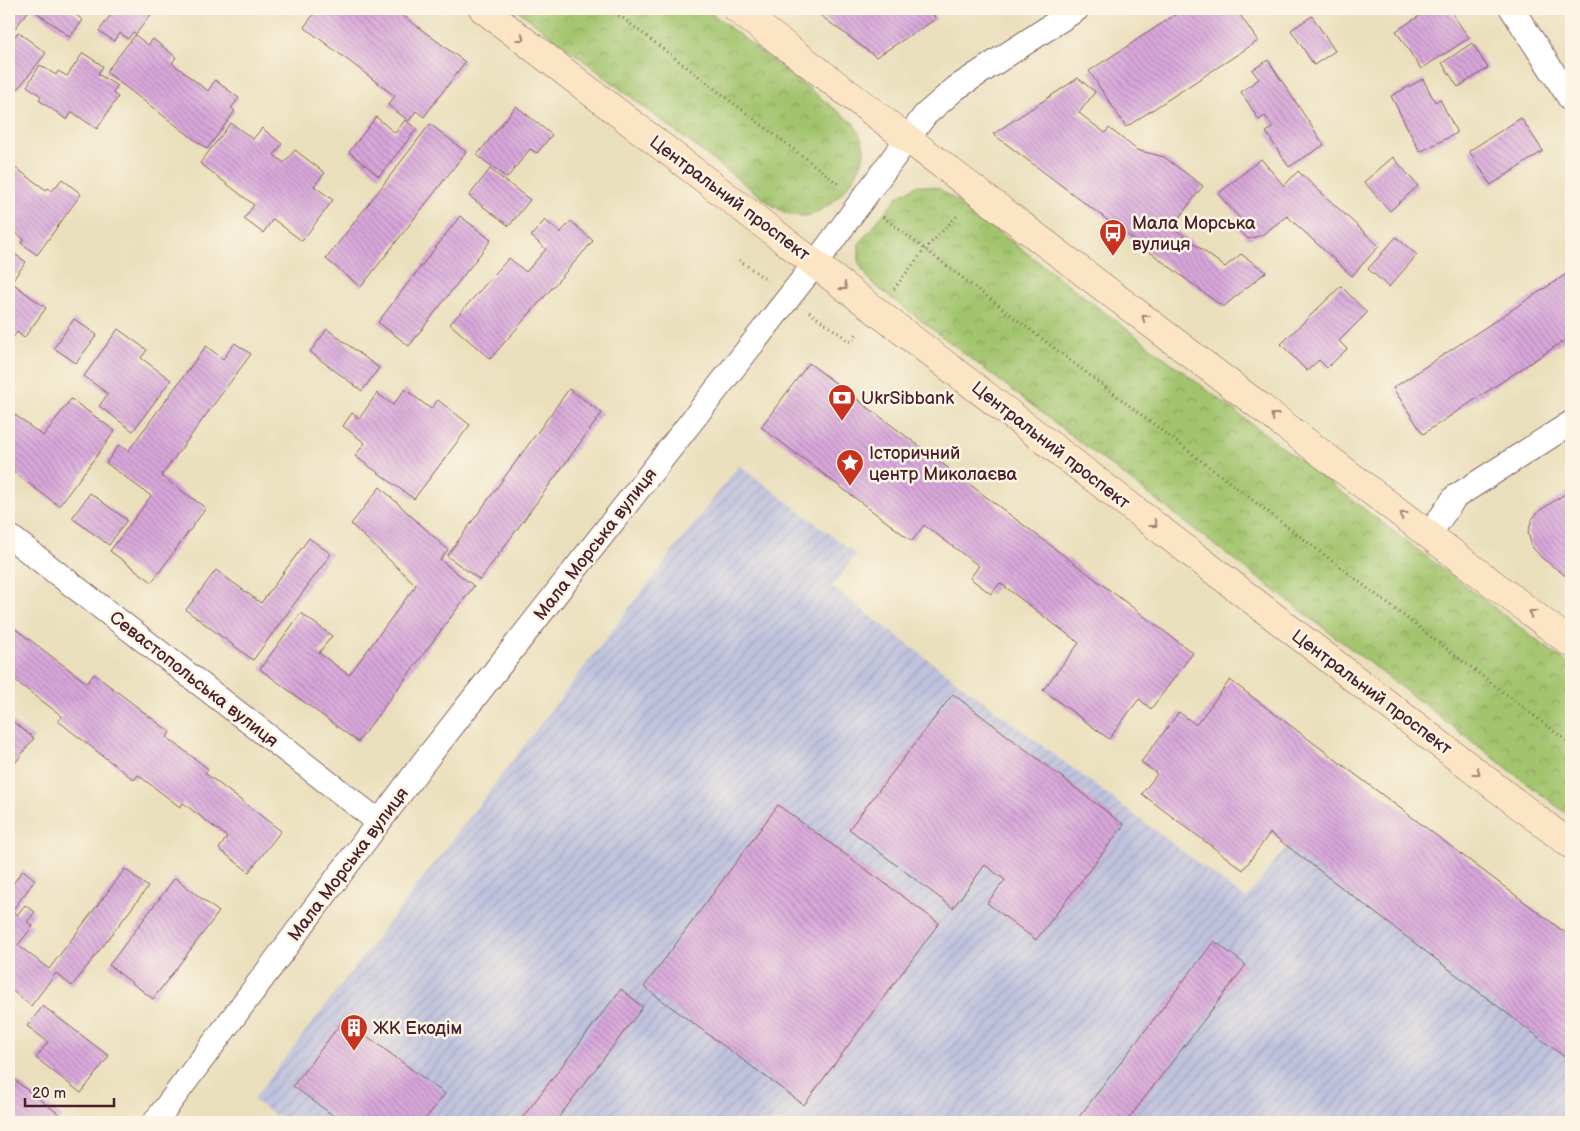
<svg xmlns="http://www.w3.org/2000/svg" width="1580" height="1131" viewBox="0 0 1580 1131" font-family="'Balsamiq Sans',sans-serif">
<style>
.industrial{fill:url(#industrial-furrows)}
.park{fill:url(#park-crowns);stroke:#76724c}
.building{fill:url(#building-back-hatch)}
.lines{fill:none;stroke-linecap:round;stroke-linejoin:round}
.minor-casing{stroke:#82625e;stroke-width:26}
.secondary-casing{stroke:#82625e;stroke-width:29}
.path{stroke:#82625e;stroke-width:3;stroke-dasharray:1 4;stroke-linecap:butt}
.minor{stroke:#fff;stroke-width:24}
.secondary{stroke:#fce5c4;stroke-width:28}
.oneway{stroke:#a38278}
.labels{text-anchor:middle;stroke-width:5;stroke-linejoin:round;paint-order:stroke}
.street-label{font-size:18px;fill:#4a1f2b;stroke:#fcf5e5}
.poi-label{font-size:18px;fill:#4a1f2b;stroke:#fcf5e5;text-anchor:start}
</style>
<defs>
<pattern id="industrial-furrows" width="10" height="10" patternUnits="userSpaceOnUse" patternTransform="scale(1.25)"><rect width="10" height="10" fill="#bfc2dd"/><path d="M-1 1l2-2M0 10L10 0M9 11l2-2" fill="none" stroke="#a6a6be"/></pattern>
<pattern id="park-crowns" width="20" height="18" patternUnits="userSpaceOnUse" patternTransform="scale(1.25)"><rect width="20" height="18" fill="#a2c46d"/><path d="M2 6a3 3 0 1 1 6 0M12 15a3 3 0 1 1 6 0" fill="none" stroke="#869f5a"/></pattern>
<pattern id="building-back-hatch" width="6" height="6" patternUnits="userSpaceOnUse" patternTransform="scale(1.25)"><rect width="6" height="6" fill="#d8a7db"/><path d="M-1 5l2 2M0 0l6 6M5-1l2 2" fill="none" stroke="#b187b2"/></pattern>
</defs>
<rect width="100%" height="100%" fill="#fcf5e5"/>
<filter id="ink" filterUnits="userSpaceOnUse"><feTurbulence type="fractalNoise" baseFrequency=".02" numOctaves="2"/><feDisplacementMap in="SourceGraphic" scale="10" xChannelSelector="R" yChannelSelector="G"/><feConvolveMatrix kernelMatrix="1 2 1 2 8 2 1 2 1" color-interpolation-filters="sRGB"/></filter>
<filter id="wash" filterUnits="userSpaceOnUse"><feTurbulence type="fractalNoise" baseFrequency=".0096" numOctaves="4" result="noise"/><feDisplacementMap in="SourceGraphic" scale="20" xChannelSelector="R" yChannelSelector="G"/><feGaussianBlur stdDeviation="1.12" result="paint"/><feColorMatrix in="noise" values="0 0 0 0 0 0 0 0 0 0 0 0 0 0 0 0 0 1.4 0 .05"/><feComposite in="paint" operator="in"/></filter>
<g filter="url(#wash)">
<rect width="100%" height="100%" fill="#eadfbc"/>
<path class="industrial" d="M739 465 856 554 832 587 1246 899 1347 768 1571 937V1122H285L253 1100Z"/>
<path class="park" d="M516 9H706L853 123C858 131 864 141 864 151 863 176 825 218 800 216 787 215 778 209 768 202Z
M918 185 938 188 966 207 1571 666V817L872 283 859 264V244L897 197Z"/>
<g id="blocks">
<path class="building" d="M9 9H30L13 31 9 28Z
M32 9H68L83 20 70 37Z
M115 9H155L136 34 133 32 128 39 120 33 114 41 99 31Z
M314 9H394L465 62 424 117 416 111 409 121 388 105 395 96 304 27 316 11Z
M812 9H930L936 19 876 57Z
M1184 9H1236L1258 41 1126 127 1089 71Z
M1430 9H1449L1469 38 1421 69 1396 31Z
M1312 16 1335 51 1314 65 1291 30Z
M18 32 46 53 18 89 9 82V44Z
M135 35 148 45 153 39 176 57 172 63 208 91 215 80 239 98 231 108 235 111 207 149 106 72Z
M1472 43 1488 68 1458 87 1442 63Z
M83 53 103 66 98 74 117 86 113 93 118 97 97 129 72 112 67 120 39 100 41 96 27 86 40 65 56 75 58 71 67 76Z
M1268 60 1324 145 1289 167 1266 132 1273 128 1265 116 1259 120 1241 92 1259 79 1252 70Z
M1078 78 1095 92 1079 113 1105 133 1109 128 1137 150 1164 157 1203 186 1172 227 1225 267 1241 254 1266 272 1223 307 993 134Z
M1423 79 1435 102 1440 99 1457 133 1420 152 1391 96Z
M516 106 552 135 537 153 530 149 507 178 477 155Z
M376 117 395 133 405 120 417 129 379 176 349 152Z
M1521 118 1543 151 1491 185 1469 151Z
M231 123 253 139 262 128 282 144 274 155 284 163 295 150 325 173 314 186 333 200 302 241 273 219 263 233 244 219 254 205 200 163Z
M430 124 466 152 361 287 326 259Z
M1393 157 1418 186 1390 211 1364 182Z
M1261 159 1284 186 1298 171 1379 246 1352 276 1287 216 1262 235 1248 239 1234 226 1241 220 1218 194Z
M9 163 46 190 48 188 52 191 62 179 81 194 37 255 21 243 24 239 9 228Z
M490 169 530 200 509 226 469 196Z
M460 216 491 240 409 346 378 322Z
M545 220 560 233 571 221 593 241 490 359 450 324 509 258 526 272 546 249 531 236Z
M1396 237 1417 255 1389 287 1368 269Z
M9 250 26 262 11 282 46 308 24 338 17 332 9 343Z
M1571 271V336L1423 434 1393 388Z
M1341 286 1367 313 1339 341 1347 349 1327 368 1319 360 1307 371 1281 344Z
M74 319 97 335 76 363 54 348Z
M118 329 147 350 141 358 171 380 133 431 99 406 108 394 84 376Z
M327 329 379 368 362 391 310 352Z
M235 343 251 354 161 476 206 508 152 582 110 551 151 496 106 463 119 445 128 451 206 346 223 359Z
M809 363 1193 653 1151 709 1139 699 1109 739 1043 690 1079 643 1000 583 991 594 970 578 979 566 924 525 912 541 761 427Z
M405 389 431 409 438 400 470 425 414 499 355 456 365 443 343 426 352 413 359 419 377 393 393 405Z
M569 389 602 413 480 580 447 556Z
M71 399 115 431 59 506 9 469V413L10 411 43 436Z
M380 487 448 550 440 560 474 586 358 742 260 669 301 613 332 636 319 653 349 675 416 585 351 524Z
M1571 490V580L1542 558 1532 547 1528 533 1532 519 1539 511Z
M90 493 127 520 109 545 72 518Z
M309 538 331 554 253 660 186 610 216 570 261 603Z
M14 628 87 683 94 674 170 732 167 737 208 769 205 773 281 831 249 872 219 849 227 837 183 803 180 807 138 775 134 780 58 721 62 716 9 676V635Z
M1230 680 1571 937V1062L1270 833 1243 870 1142 794 1157 774 1141 762 1179 712 1196 725Z
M953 694 1124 825 1036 940 987 903 1005 880 985 865 953 908 849 829Z
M9 719 34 738 9 771Z
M778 805 939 923 804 1105 644 987Z
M125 869 148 887 72 986 56 973 31 1006 9 988V889L23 870 35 880 12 911 17 915 25 905 35 912 27 922 33 926 18 945 49 969Z
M175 878 219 912 153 999 109 965Z
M1214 941 1246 965 1126 1122H1075Z
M621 989 643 1007 555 1122H519Z
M43 1006 109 1056 81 1093 36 1058 48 1042 27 1026Z
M344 1019 445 1094 423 1122H342L293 1086Z
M9 1076 63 1117 59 1122H11L9 1120Z"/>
</g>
</g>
<g filter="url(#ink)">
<use href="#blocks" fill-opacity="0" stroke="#82625e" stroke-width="1"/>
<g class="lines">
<defs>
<path id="minor" d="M1512 9 1571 100
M1429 535 1455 497 1571 423
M9 536 379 822
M155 1122 423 763 815 264 925 115 956 88 1077 9"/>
<path id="secondary" d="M483 9 1571 845
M737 9 1571 643"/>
</defs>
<use href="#minor" class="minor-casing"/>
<use href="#secondary" class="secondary-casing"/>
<path class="path" d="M611 9 840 185
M883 217 1571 744
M739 260 768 281
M894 289 925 249 959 214
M809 312 851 342 858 332"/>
<use href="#minor" class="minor"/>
<use href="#secondary" class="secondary"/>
</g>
<defs><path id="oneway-chevron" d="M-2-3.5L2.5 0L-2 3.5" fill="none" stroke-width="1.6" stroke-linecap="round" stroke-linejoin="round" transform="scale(1.25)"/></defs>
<g class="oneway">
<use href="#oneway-chevron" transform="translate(521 38) rotate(38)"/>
<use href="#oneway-chevron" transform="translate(844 287) rotate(38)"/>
<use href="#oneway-chevron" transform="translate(1145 318) rotate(-143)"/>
<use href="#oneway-chevron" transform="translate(1274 416) rotate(-143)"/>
<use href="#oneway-chevron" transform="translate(1403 515) rotate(-143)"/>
<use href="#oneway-chevron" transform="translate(1154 524) rotate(37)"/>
<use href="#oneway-chevron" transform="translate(1532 613) rotate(-143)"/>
<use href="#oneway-chevron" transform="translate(1477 772) rotate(37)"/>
</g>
</g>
<defs>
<symbol id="bus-pin" viewBox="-11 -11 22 30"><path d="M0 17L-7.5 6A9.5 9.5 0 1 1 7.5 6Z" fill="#c8321e" stroke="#fcf5e5"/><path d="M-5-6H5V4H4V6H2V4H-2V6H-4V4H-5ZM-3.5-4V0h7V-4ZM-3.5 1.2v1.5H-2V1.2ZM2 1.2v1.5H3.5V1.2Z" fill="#fff"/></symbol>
<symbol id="bank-pin" viewBox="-11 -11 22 30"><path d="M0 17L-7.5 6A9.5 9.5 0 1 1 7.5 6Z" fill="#c8321e" stroke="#fcf5e5"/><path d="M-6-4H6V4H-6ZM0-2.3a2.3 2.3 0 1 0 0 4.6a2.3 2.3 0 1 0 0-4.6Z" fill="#fff"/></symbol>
<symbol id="sight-pin" viewBox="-11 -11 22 30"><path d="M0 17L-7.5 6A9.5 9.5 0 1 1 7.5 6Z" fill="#c8321e" stroke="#fcf5e5"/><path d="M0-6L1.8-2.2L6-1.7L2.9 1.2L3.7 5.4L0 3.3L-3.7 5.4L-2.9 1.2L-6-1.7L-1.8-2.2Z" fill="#fff"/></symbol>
<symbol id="building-pin" viewBox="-11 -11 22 30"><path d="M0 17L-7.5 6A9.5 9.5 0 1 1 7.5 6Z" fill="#c8321e" stroke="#fcf5e5"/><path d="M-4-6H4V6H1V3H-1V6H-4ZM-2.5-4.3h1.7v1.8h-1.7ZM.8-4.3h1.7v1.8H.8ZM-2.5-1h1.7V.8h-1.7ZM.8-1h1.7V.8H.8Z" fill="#fff"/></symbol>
</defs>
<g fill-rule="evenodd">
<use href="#bus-pin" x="1097" y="217" width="32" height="43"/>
<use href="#bank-pin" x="826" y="382" width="32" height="43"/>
<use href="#sight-pin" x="834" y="447" width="32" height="43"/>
<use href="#building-pin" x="338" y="1012" width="32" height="43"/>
</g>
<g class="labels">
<g class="street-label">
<text transform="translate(730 198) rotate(37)" y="6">Центральний проспект</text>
<text transform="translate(1051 445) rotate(38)" y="6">Центральний проспект</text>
<text transform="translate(595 544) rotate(-52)" y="6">Мала Морська вулиця</text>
<text transform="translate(194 679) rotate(38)" y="6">Севастопольська вулиця</text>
<text transform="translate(1372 692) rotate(37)" y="6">Центральний проспект</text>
<text transform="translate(348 864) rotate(-53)" y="6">Мала Морська вулиця</text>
</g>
<g class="poi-label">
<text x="1132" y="229">Мала Морська<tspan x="1132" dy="21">вулиця</tspan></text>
<text x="861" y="404">UkrSibbank</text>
<text x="869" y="459">Історичний<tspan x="869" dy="21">центр Миколаєва</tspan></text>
<text x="373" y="1034">ЖК Екодім</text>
</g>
</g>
<rect width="1580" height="1131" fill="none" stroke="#fcf5e5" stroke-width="30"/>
<path d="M25 1098v8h89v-8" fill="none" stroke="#4a1f2b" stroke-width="2.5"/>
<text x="32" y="1098" font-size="15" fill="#4a1f2b" stroke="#fcf5e5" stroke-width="4" paint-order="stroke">20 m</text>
</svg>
